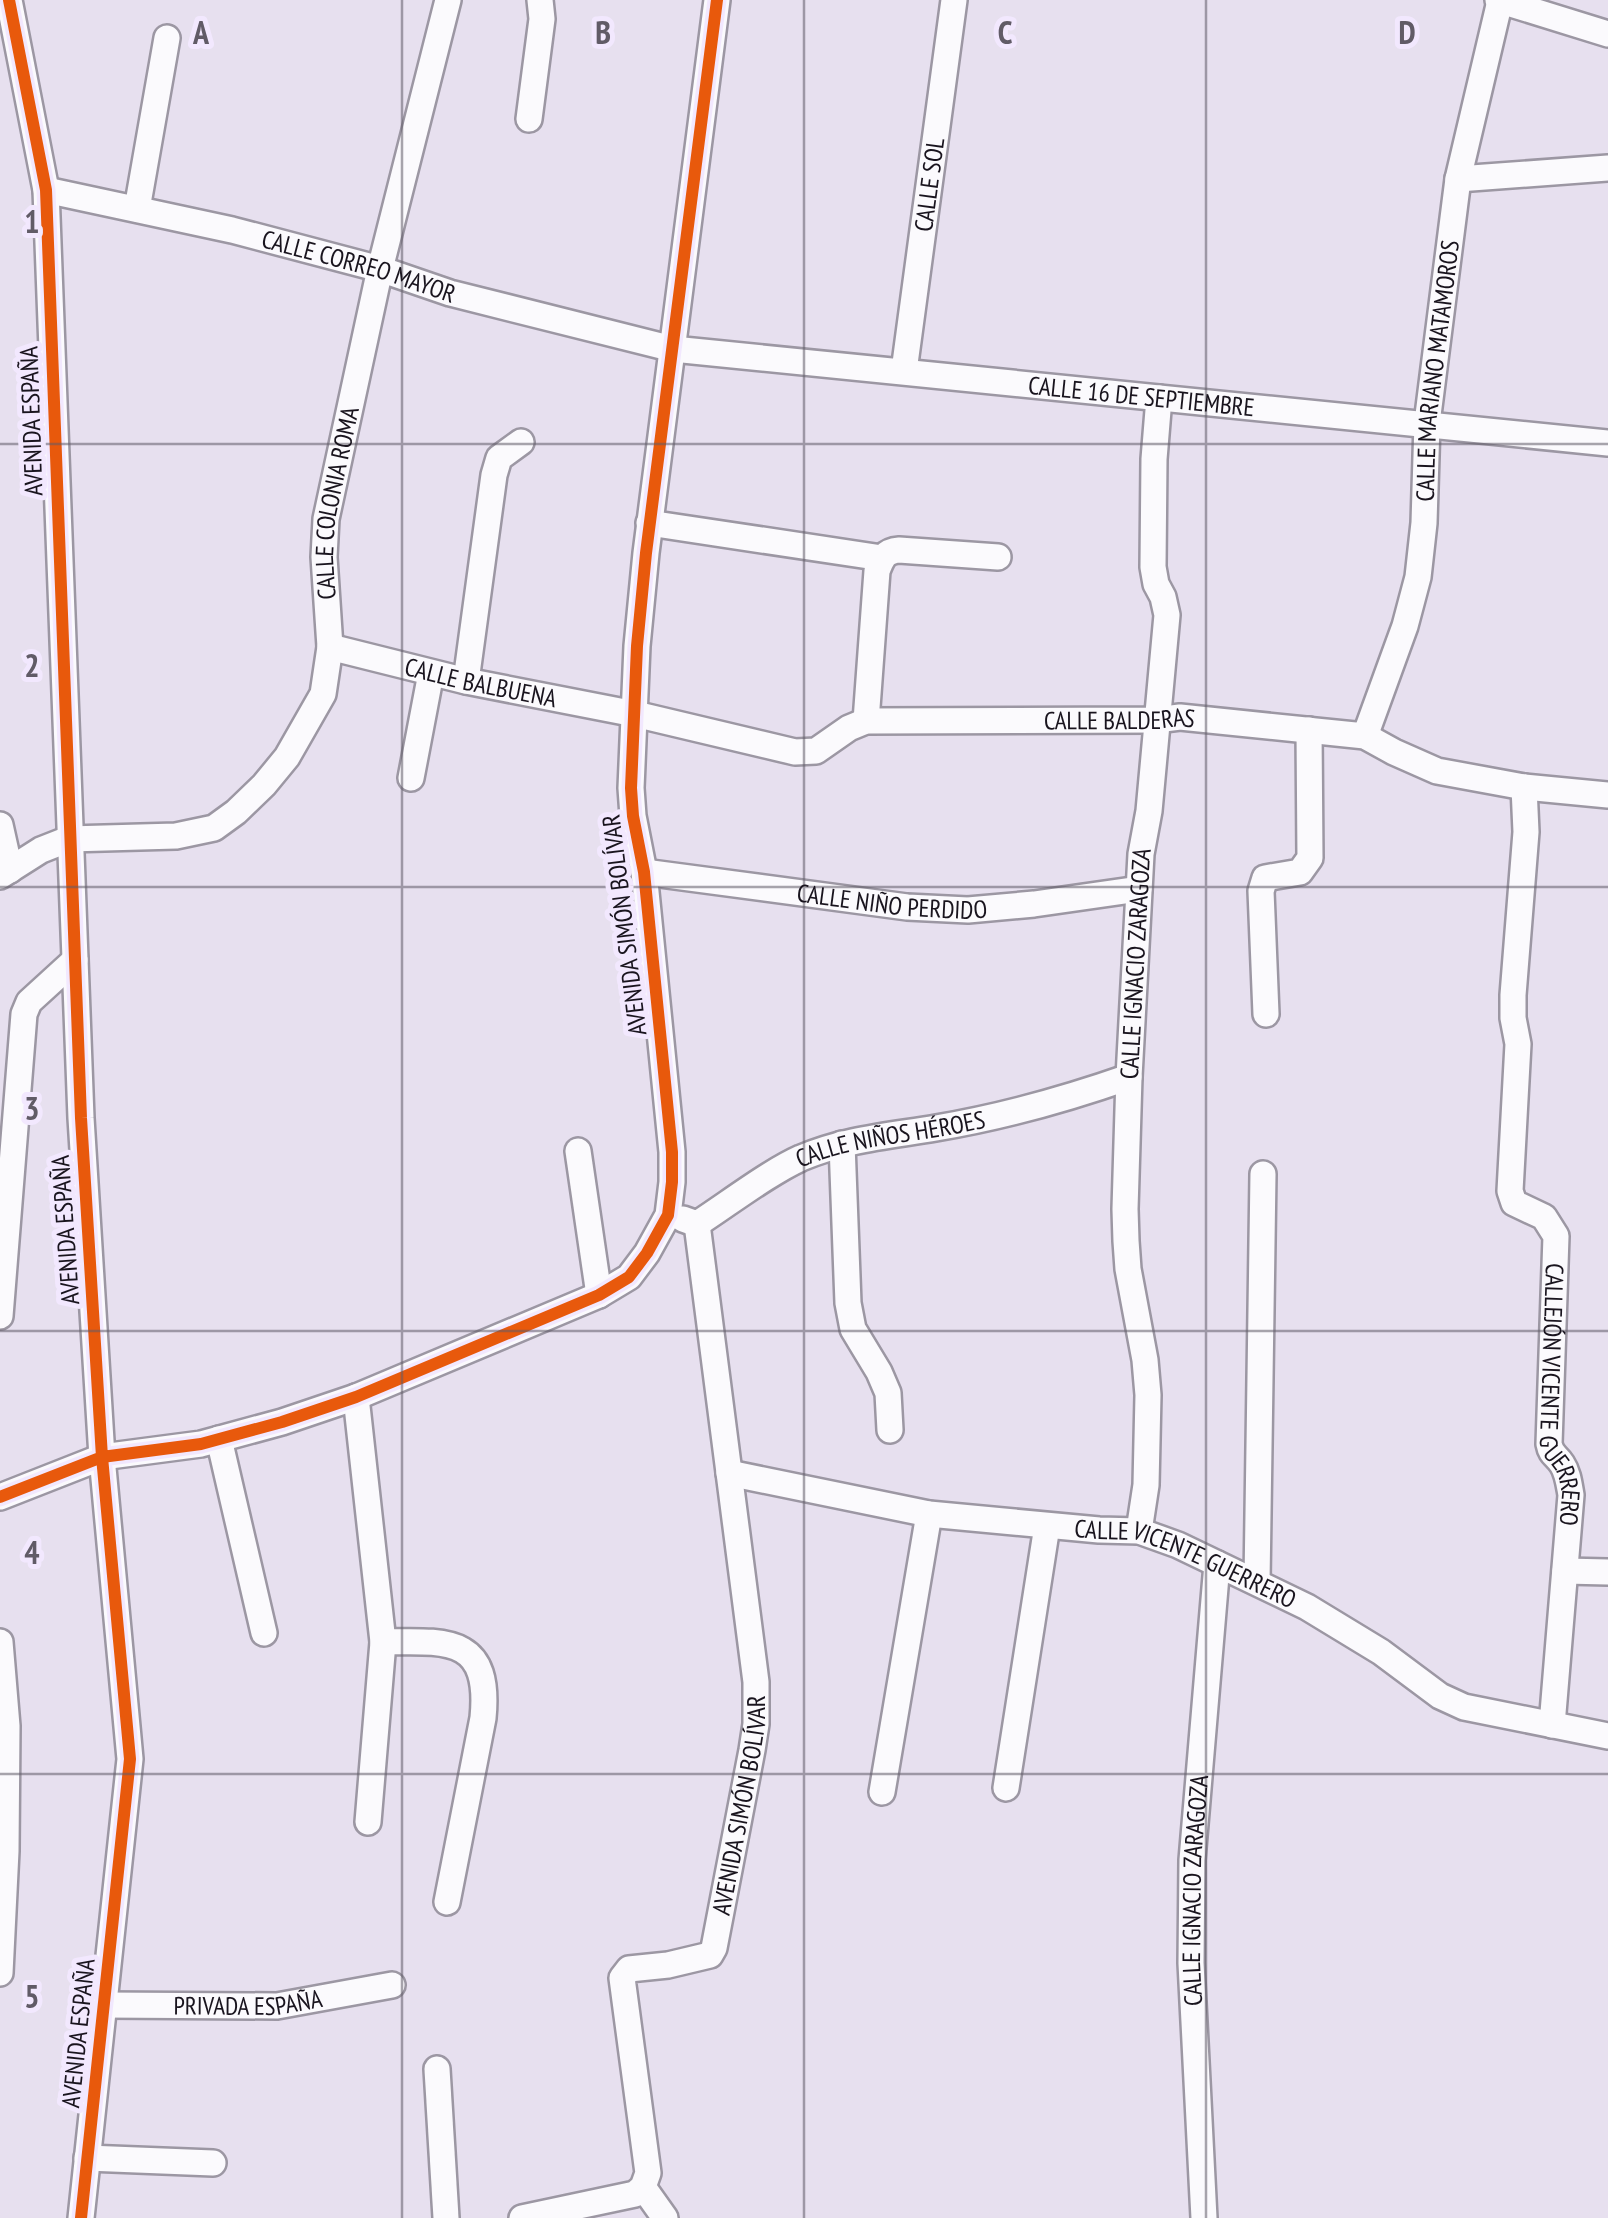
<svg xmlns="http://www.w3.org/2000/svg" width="1608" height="2218" viewBox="0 0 1608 2218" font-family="'PT Sans Narrow',sans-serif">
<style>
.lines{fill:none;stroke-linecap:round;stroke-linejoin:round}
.minor-casing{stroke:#9c97a3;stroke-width:30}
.minor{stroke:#fbfafd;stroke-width:25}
.cycleway-casing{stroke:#f2e8fe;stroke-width:19}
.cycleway{stroke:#e8590c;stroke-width:12}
.grid{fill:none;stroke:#615b67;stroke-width:2.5;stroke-opacity:0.55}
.labels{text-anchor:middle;stroke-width:10;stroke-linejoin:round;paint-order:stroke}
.street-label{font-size:25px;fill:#19141e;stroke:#f2e8fe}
.grid-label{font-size:32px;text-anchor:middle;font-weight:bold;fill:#615b67;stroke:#f2e8fe;stroke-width:10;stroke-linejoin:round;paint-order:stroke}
</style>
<rect width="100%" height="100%" fill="#e7e0ef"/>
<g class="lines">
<defs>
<g id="minor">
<path d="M9 0 46 190 81 1118 102 1457 130 1759 81 2218"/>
<path d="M1498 0 1608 34"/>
<path d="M529 119 542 19 540 0"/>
<path d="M1458 179 1608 168"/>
<path id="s1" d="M46 190 232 230 380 269 450 293 673 349 1608 443"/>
<path d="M137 209 167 38"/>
<path id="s2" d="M904 371 954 0"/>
<path d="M649 523 882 558"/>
<path id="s3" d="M330 647 466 681 635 714 795 752 816 751 849 728 866 721 1156 720 1180 717 1365 736 1394 752 1437 771 1524 787 1608 795"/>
<path d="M466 681 494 475 499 458 521 442"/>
<path d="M866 721 877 571C882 558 885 551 899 550L998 557"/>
<path id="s4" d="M1365 736 1405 626 1418 577 1424 523 1427 423 1458 179 1500 1"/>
<path d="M411 778 431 673"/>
<path id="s5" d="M1524 787 1526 832 1513 995V1018L1518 1044 1510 1191 1514 1203 1544 1217 1556 1236 1549 1444C1551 1455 1556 1455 1562 1464 1568 1473 1569 1484 1571 1495L1552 1725"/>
<path d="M0 825 10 870"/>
<path id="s6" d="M644 872 907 907 968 910 1034 904 1139 889"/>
<path id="s7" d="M0 876 41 850 69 839 176 836 214 828 236 812 264 785 287 757 323 694 330 647 324 557 326 519 380 269 448 0"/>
<path d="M1266 1014 1261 891 1265 878 1300 872 1310 858 1309 730"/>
<path d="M842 1144 848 1303 853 1329 879 1372 888 1393 890 1430"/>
<path d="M578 1151 599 1295"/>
<path id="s8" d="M683 1219 697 1224C728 1204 768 1173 801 1158 846 1139 888 1136 936 1128 1002 1117 1066 1099 1129 1077"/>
<path d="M0 1316 24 1014 29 1002 75 960"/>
<path d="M356 1397 383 1642 368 1822"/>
<path d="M219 1439 264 1633"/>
<path id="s9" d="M729 1473 929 1514 1099 1530 1139 1531 1178 1545 1307 1607 1381 1652 1440 1696 1464 1707 1608 1736"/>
<path d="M0 1497 102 1457 201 1444 282 1422 356 1397 599 1295 629 1277 647 1253 668 1215 672 1182V1152L644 872 633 816 631 788 637 646 646 553 717 0"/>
<path id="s10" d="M1139 1531 1146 1485 1148 1395 1145 1360 1128 1269 1126 1241 1125 1209 1129 1077 1141 854 1149 811 1167 615 1163 597 1156 584 1153 567 1154 459 1159 398"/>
<path d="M1565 1571 1608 1572"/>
<path d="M1257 1582 1263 1174"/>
<path d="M0 1642 7 1726 6 1851 0 1973"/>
<path d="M383 1642C447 1641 491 1636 483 1718L447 1902"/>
<path d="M1006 1788 1047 1526"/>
<path d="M882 1792 929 1514"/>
<path id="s11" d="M103 2005 277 2006 392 1985"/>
<path d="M437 2069 446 2218"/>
<path d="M87 2158 213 2163"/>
<path d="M643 2187 665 2218"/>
<path id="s12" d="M522 2218 635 2194 643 2187 648 2173 622 1978 629 1969 668 1965 710 1955 714 1948 752 1750 756 1724V1682L697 1224"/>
<path id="s13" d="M1204 2218 1191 1963 1192 1860 1217 1564"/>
</g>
</defs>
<use href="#minor" class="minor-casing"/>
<use href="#minor" class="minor"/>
<defs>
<path id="cycleway" d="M9 0 46 190 81 1118 102 1457 130 1759 81 2218
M0 1497 102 1457 201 1444 282 1422 356 1397 599 1295 629 1277 647 1253 668 1215 672 1182V1152L644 872 633 816 631 788 637 646 646 553 717 0"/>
</defs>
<use href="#cycleway" class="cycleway-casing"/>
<use href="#cycleway" class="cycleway"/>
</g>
<path class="grid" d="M402 0V2218M804 0V2218M1206 0V2218M0 444H1608M0 887H1608M0 1331H1608M0 1774H1608"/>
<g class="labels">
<g class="street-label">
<text dy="9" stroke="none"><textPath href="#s2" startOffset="188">CALLE SOL</textPath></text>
<text dy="9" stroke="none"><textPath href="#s1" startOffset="322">CALLE CORREO MAYOR</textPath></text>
<text dy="9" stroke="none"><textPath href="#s4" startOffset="375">CALLE MARIANO MATAMOROS</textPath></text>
<text dy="9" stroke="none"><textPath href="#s1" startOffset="1118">CALLE 16 DE SEPTIEMBRE</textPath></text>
<text transform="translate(31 421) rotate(-92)" y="9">AVENIDA ESPAÑA</text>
<text dy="9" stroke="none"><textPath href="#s7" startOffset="592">CALLE COLONIA ROMA</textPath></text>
<text dy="9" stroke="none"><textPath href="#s3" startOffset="155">CALLE BALBUENA</textPath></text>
<text dy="9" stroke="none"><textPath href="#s3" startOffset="810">CALLE BALDERAS</textPath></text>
<text dy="9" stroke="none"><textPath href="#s6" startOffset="250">CALLE NIÑO PERDIDO</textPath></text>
<text transform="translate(624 925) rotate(-97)" y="9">AVENIDA SIMÓN BOLÍVAR</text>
<text dy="9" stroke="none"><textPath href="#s10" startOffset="570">CALLE IGNACIO ZARAGOZA</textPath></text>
<text dy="9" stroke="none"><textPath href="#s8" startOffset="230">CALLE NIÑOS HÉROES</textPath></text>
<text transform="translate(65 1230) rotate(-94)" y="9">AVENIDA ESPAÑA</text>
<text dy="9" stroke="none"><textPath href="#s5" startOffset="635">CALLEJÓN VICENTE GUERRERO</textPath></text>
<text dy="9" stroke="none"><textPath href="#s9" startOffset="468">CALLE VICENTE GUERRERO</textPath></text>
<text dy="9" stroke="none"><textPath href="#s12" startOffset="585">AVENIDA SIMÓN BOLÍVAR</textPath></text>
<text dy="9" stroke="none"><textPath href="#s13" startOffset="328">CALLE IGNACIO ZARAGOZA</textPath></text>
<text dy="9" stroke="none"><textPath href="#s11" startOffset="145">PRIVADA ESPAÑA</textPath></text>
<text transform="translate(78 2033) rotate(-84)" y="9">AVENIDA ESPAÑA</text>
</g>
</g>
<g class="grid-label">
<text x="201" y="44">A</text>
<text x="603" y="44">B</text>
<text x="1005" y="44">C</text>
<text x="1407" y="44">D</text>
<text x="32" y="233">1</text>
<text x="32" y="677">2</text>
<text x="32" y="1120">3</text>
<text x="32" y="1564">4</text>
<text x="32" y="2008">5</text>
</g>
</svg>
